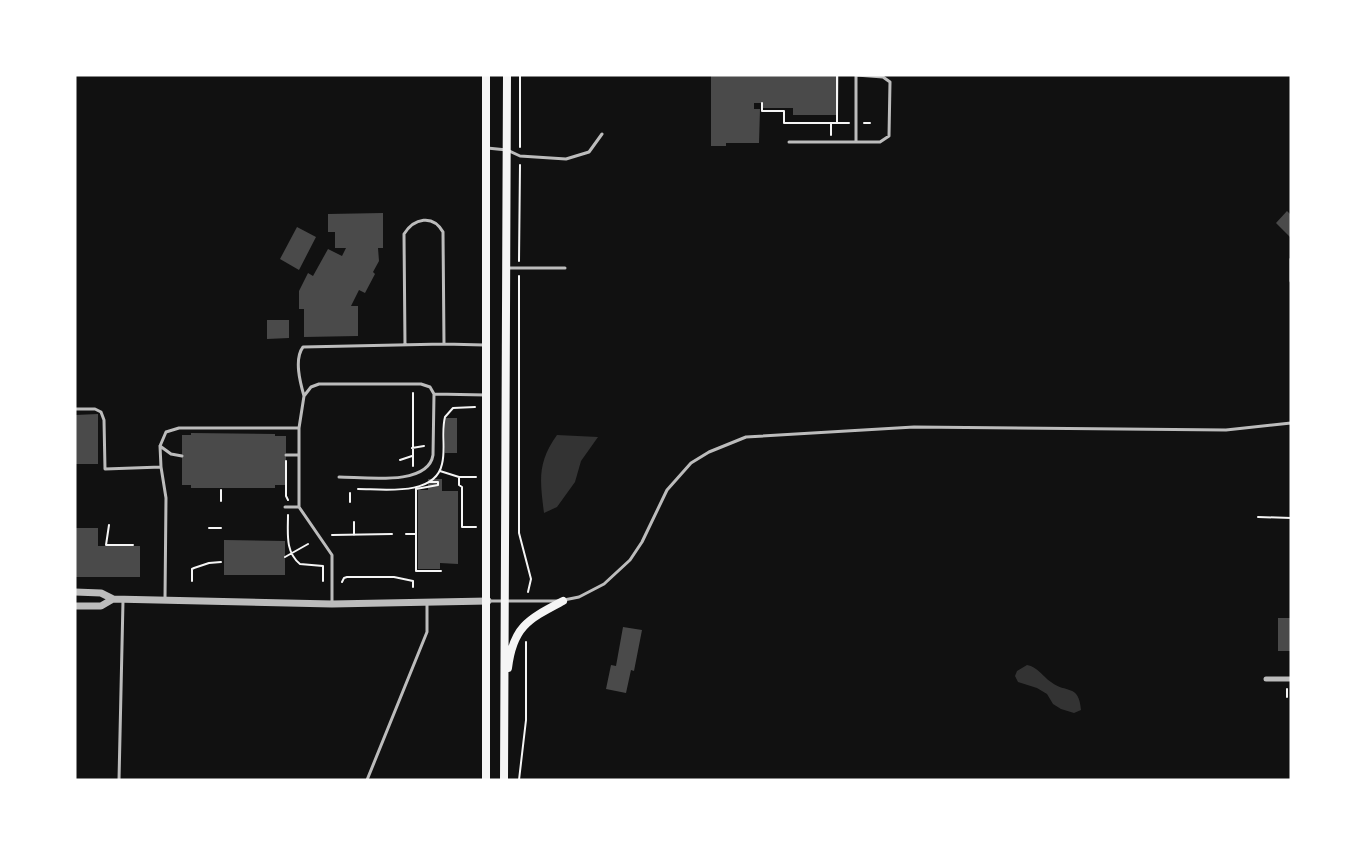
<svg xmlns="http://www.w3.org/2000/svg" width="1366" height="855" viewBox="0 0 1366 855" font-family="'Fira Sans Condensed',sans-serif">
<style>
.water{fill:#333}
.building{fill:#4a4a4a}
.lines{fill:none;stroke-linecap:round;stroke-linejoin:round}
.path{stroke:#f5f5f5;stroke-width:2}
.service{stroke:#bcbcbc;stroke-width:3}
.minor{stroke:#bcbcbc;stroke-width:5}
.tertiary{stroke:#bcbcbc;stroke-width:7}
.secondary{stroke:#f5f5f5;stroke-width:8}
</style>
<rect width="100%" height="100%" fill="#111"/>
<path class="water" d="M557 435 598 437 581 461 575 482 557 507 544 513C540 481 537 463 557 435Z
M1027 665C1038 667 1042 676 1051 682 1066 694 1079 683 1081 710L1074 713 1061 709 1053 704 1047 694 1037 688 1018 682 1015 676 1017 671Z"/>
<path class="building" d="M711 75H839L838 115H793V108H763V103H754V109H760L759 143H726V146H711Z
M1287 211 1291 215V238L1276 223Z
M383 213V248H378L379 261 373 272 375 274 365 293 359 290 351 306H358V336L304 337V309H299V291L308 273 313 276 328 249 342 256 346 248H335V232H328V214Z
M297 227 316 237 299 270 280 259Z
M267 320H289V338L267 339Z
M98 414V464H75V415Z
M445 418H457V453H445Z
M191 433 275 434V436H286V485H275V488H191V485H182V435H191Z
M428 479H442V491H458V564L440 563V569H418V490H428Z
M75 528H98V546H140V577H75Z
M224 540 285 541V575H224Z
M1278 618H1291V651H1278Z
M623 627 642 630 634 671 631 670 626 693 606 689 611 665 616 666Z"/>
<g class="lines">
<path class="path" d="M762 103V111H784V123H849
M831 123V135
M837 123V75
M864 123H870
M520 147V75
M519 261 520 165
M519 276V533L531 579 528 592
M413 393V466
M412 448 424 446
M400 460 412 456
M286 461V496L288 500
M440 471 459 477H476
M459 477V485L462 487V527H476
M429 482H438V485L416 489V571H441
M358 489C382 489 435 497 442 464 446 449 441 432 445 417L453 408 475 407
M221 501V490
M350 502V493
M288 515C288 533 285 552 300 564L323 566V581
M1258 517 1291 518
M354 522V535
M109 525 106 545H133
M209 528H221
M406 534H415
M332 535 392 534
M285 557 308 544
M192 581V569L194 568 209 563 221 562
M342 582 344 578 347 577H394L413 581V587
M1287 697V689
M519 780 526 720V642"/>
<path class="service" d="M789 142H880L889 136 890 82 883 77 856 75
M856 142V76
M487 148 507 150 520 156 566 159 589 152 602 134
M1291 259V281
M508 268H565
M405 345 404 234C414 218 433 214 443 232L444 344
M434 394 486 395
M304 396C300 382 294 359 303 347L444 344 484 345
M75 409H95L101 412 104 420 105 469 161 467 160 446 166 432 179 428H299
M160 446 171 454 182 456
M286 455H299
M161 467 166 498 165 599
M285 507H299
M564 600 579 597 604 584 630 560 642 542 667 490 691 463 709 452 746 437 914 427 1226 430 1291 423
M489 601H558
M332 603V555L299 507V428L304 396 311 387 319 384H421L430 387 434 394 433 455C428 487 363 477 339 477
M119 780 123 601
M367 780 427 632V603"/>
<path class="minor" d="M1266 679H1291"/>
<path class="tertiary" d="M75 592 101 593 113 599 332 604 488 601
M75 606H101L113 599"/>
<path class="secondary" d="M508 668C513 626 529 619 563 601
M486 780V75
M504 780 507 75"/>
</g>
<rect width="1366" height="855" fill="none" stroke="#ffffff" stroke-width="153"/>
</svg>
